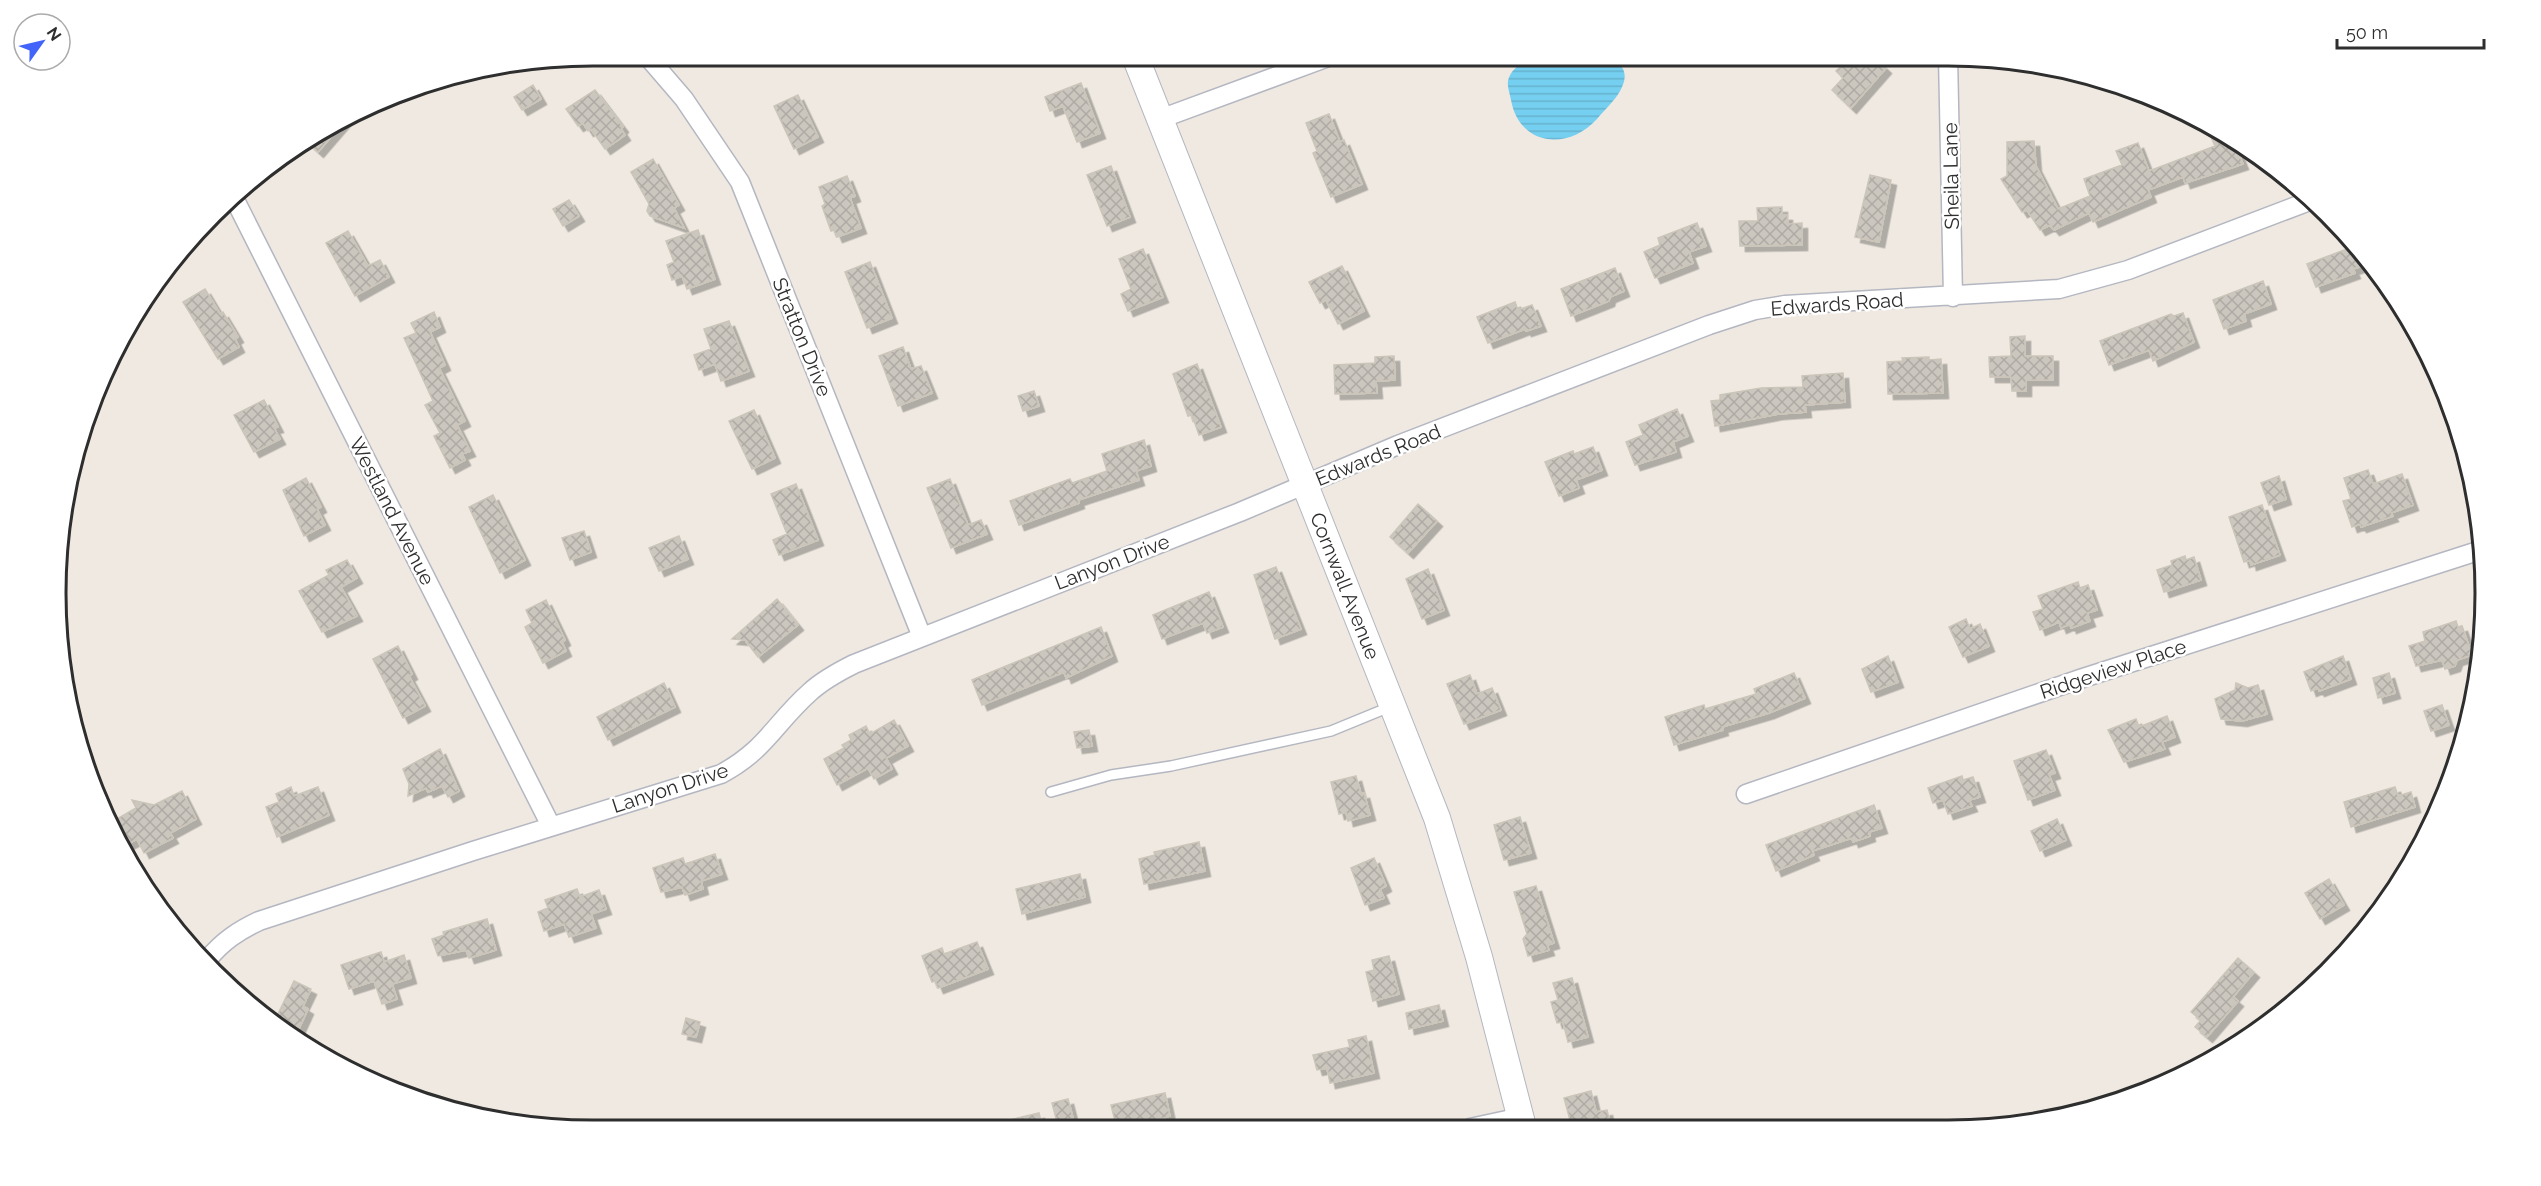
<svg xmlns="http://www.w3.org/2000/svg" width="2541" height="1186" viewBox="0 0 2541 1186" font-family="Raleway,sans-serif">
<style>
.water{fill:url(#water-rules)}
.building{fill:url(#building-cross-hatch);stroke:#cbc5ba;stroke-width:1.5;filter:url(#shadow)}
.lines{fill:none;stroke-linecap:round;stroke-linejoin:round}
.lane-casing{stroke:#b4b7c1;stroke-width:12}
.street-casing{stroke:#b4b7c1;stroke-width:21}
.secondary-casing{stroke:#b4b7c1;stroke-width:28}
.lane{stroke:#fff;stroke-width:9}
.street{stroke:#fff;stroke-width:18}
.secondary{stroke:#fff;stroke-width:26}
.labels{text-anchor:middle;stroke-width:5;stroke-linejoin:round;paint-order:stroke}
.street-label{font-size:20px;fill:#2e2e2e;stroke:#fff}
.rim{fill:none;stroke:#2e2e2e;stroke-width:3}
</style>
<defs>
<pattern id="water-rules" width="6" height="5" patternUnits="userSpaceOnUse" patternTransform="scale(1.5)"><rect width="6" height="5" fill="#75cff0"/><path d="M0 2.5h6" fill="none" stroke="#66b2ce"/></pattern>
<pattern id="building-cross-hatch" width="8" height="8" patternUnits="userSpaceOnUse" patternTransform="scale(1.5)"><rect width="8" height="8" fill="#cbc7bf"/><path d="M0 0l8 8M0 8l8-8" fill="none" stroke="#afaba4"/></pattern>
<filter id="shadow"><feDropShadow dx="5.5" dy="5.5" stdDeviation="0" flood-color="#0004"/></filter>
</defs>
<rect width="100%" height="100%" fill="#efe9e1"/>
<path class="water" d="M1532 56C1554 55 1641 44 1622 87 1617 99 1605 109 1597 119 1567 152 1519 145 1511 100 1510 94 1507 87 1508 81 1510 69 1523 62 1532 56Z"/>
<path class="building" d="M1851 56H1873L1886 68 1851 108 1832 90 1843 78 1836 71Z
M1081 83 1100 133 1077 142 1063 106 1050 111 1045 97Z
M533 85 541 99 522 110 514 97Z
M595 90 623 127 621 129 625 135 605 149 591 129 588 131 583 123 578 126 566 109Z
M798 95 818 137 794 149 774 106Z
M1329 114 1340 142 1344 140 1362 184 1331 197 1313 153 1317 151 1306 123Z
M349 116 318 152 306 141 324 128Z
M2206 125 2233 139 2243 164 2185 183 2183 177 2148 190 2151 197 2093 222 2089 213 2054 230 2050 225 2040 230 2027 210 2022 212 2001 179 2007 176V142L2034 141 2036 166 2058 209 2090 196 2084 179 2122 165 2116 151 2138 143 2149 171 2215 146Z
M653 159 679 205 674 208 684 228 650 216 647 211 649 204 631 172Z
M1111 166 1130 217 1107 226 1087 175Z
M1870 175 1891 180 1879 242 1855 237Z
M847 176 855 196 850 198 861 228 837 237 834 230 831 231 822 206 825 204 819 187Z
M569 200 579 216 563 226 553 209Z
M1782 207V215H1787L1788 224 1802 223V245L1740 246 1739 221H1758L1757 208Z
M1697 223 1706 246 1689 252 1693 263 1655 278 1644 252 1660 245 1658 238Z
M698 230 715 279 687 289 682 276 672 280 667 265 674 262 666 241Z
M348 231 368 266 380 260 389 277 355 296 326 243Z
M2355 246 2365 265 2353 269 2355 273 2316 287 2307 264Z
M1143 249 1163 297 1128 311 1121 294 1131 289 1119 259Z
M870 262 892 318 867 328 845 272Z
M1342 266 1364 311 1338 324 1326 300 1320 303 1309 282Z
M1615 268 1624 291 1610 297 1609 301 1571 316 1561 289Z
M2263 281 2271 304 2244 314 2246 321 2224 329 2213 300Z
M205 289 220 314 223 312 238 337 235 339 239 347 218 359 183 302Z
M1515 302 1518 310 1532 305 1541 326 1526 331 1525 329 1488 343 1477 317Z
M434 312 440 327 430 332 445 365 439 368 465 421 457 425 470 451 462 454 465 460 450 468 434 436 440 433 425 405 433 401 404 338 416 333 411 323Z
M2183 313 2194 342 2153 361 2149 350 2109 365 2100 341 2171 314 2174 316Z
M729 321 749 371 721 381 715 364 699 370 694 355 711 349 704 329Z
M2025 336V356H2053V380H2026V391H2012L2011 377H1990L1989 357 2011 356 2010 337Z
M903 347 911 369 921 366 932 393 898 406 879 356Z
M1394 356 1395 380 1376 381 1377 393 1335 394 1334 365 1375 363V357Z
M1929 357V360L1941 359 1943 393 1888 394 1887 362 1903 361 1902 358Z
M1197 364 1221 427 1199 435 1192 415 1188 416 1173 374Z
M1843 373 1845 402 1805 405 1806 412 1778 414 1715 426 1711 401 1720 400V395L1761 388 1803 387 1802 376Z
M1034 391 1039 406 1023 411 1018 396Z
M264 400 278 427 274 428 280 439 254 452 234 415Z
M1677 409 1688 436 1673 442 1676 452 1635 465 1626 442 1643 435 1639 425Z
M754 410 775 458 752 469 729 421Z
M1144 440 1151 466 1136 471 1139 480 1078 500 1079 503 1019 525 1010 501 1070 479 1072 483 1107 471 1102 454Z
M1593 447 1602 470 1576 480 1579 488 1559 496 1545 462 1573 451 1574 454Z
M2368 470 2373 484 2402 474 2413 505 2391 513 2393 516 2361 527 2360 524 2352 527 2343 501 2351 499 2344 478Z
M2279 476 2286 499 2269 505 2261 483Z
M306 478 321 507 317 509 325 525 304 536 283 490Z
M950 479 968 525 981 520 987 534 951 548 927 488Z
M796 484 818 540 779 555 773 540 787 534 771 494Z
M493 495 525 560 500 573 469 507Z
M1418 504 1437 521 1408 553 1390 537Z
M2262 505 2280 555 2251 565 2250 560 2244 562 2229 517Z
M584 531 591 552 570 560 562 538Z
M679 536 688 559 659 571 649 548Z
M2185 556 2186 560 2194 557 2201 580 2164 592 2157 570 2172 565 2171 561Z
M347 560 357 578 341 587 357 616 322 632 299 591 329 575 326 570Z
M1276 567 1301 629 1275 639 1254 575Z
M1428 569 1444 610 1422 619 1406 579Z
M2078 582 2080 588 2088 585 2097 610 2087 613 2090 621 2071 628 2070 624 2061 628 2059 622 2040 630 2033 612 2043 609 2038 596Z
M1209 592 1223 627 1207 633 1203 623 1162 639 1153 615Z
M777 599 798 625 758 657 745 640 732 639Z
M546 600 565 640 562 642 566 651 543 663 525 627 532 623 526 610Z
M1966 619 1970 629 1980 624 1989 646 1963 657 1949 627Z
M2456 621 2458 627 2462 626 2472 655 2457 660 2455 666 2445 669 2442 660 2416 666 2409 646 2425 641 2423 632Z
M1101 627 1112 656 1066 678 1064 672 982 705 972 680Z
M398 646 412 674 409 676 425 706 403 718 373 659Z
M1888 656 1898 682 1871 692 1862 669Z
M2343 656 2351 679 2319 691 2318 688 2311 691 2304 672Z
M1794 673 1805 698 1769 713 1722 727 1723 730 1674 745 1665 717 1704 705 1705 709 1756 694 1754 689Z
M2389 673 2395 693 2378 698 2373 678Z
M1470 675 1477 694 1492 688 1501 710 1464 724 1447 684Z
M664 683 675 707 608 740 597 717Z
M2236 683 2248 688 2258 685 2267 714 2242 721 2221 719 2215 699 2235 690Z
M2442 705 2449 725 2431 731 2424 711Z
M2167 716 2175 737 2162 742 2165 749 2124 762 2108 730 2136 719 2139 727Z
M894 720 908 746 886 758 892 769 874 779 868 768 837 785 824 759 844 748 842 745 851 740 849 735 866 726 870 734Z
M1089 730 1092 746 1077 748 1074 732Z
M440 749 459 791 448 797 442 786 428 792 426 788 408 796 409 784 403 769Z
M2046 750 2055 773 2049 775 2055 790 2028 800 2014 761Z
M1356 776 1361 794 1364 793 1370 815 1348 821 1346 812 1339 814 1331 782Z
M1962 776 1963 780 1973 777 1980 797 1969 800 1972 806 1948 814 1943 800 1933 803 1928 788Z
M291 787 294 796 318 787 329 815 277 837 266 807 279 802 276 794Z
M2395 787 2398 796 2411 792 2415 807 2351 827 2344 802Z
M182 791 196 819 170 833 173 838 144 853 137 839 122 847 110 823 136 808 132 800 154 805Z
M1874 805 1882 828 1869 832 1870 836 1853 842 1852 838 1812 851 1814 855 1776 871 1766 845Z
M1520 817 1531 853 1504 860 1494 825Z
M2057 819 2066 840 2040 851 2031 831Z
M1199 842 1205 871 1144 884 1139 859 1155 855 1154 852Z
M715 854 722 874 701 881 703 889 685 895 682 887 661 892 653 868 683 858 685 864Z
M1374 858 1386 886 1380 889 1384 898 1365 905 1351 868Z
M1080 874 1085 897 1022 914 1016 889Z
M2329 879 2344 905 2320 919 2305 893Z
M1536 886 1554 943 1547 945 1549 950 1528 956 1523 939 1527 934 1514 892Z
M577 889 580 897 599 890 606 909 591 914 596 928 569 937 564 924 544 931 538 912 548 908 545 900Z
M487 919 496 950 469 958 466 950 438 956 432 939 444 935 443 932Z
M977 942 988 969 938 988 935 981 932 982 922 956 942 948 944 954Z
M381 952 384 962 404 955 411 978 392 984 397 999 382 1004 374 981 349 989 341 965Z
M1389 956 1399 994 1373 1001 1366 972 1374 970 1372 960Z
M2238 958 2254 972 2233 997 2238 1001 2207 1037 2195 1027 2201 1020 2191 1012Z
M1572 978 1588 1037 1568 1042 1563 1022 1557 1023 1551 1002 1558 1000 1553 983Z
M294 981 311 989 303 1006 308 1009 297 1033 275 1020Z
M1439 1005 1443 1021 1409 1029 1406 1013Z
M686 1018 700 1022 696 1037 682 1034Z
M1366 1036 1374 1073 1330 1083 1327 1068 1317 1070 1313 1055 1350 1047 1348 1040Z
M1591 1091 1596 1112 1607 1110 1611 1127H1561L1560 1122 1570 1120 1564 1098Z
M1165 1093 1170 1116 1141 1125 1142 1129H1117L1111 1105Z
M1068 1099 1073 1118 1057 1122 1052 1103Z
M1039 1113 1043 1129H997V1123Z"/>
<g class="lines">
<defs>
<path id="lane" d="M1051 792 1111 775 1171 766 1331 731 1392 706"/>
<path id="street" d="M647 56 684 99 740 182 922 637
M1948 56 1953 297
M1160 119 1331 56
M233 196 551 826
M1746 794 2080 679 2481 550
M208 959C223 941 238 931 259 921L473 851 721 774C766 750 775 723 810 692 823 680 838 672 854 664L1240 512 1398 445 1709 325 1755 310 1785 305 2059 289 2128 270 2312 200
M1470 1128 1521 1117"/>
<g id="secondary">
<path id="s1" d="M1135 56 1437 818 1479 957 1523 1127"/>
</g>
</defs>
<use href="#lane" class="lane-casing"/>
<use href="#street" class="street-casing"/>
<use href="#secondary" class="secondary-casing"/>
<use href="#lane" class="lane"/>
<use href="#street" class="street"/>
<use href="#secondary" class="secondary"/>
</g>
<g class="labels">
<g class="street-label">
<text transform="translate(1951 176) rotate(-91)" y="7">Sheila Lane</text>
<text transform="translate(1837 304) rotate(-4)" y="7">Edwards Road</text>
<text transform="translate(802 337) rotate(68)" y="7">Stratton Drive</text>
<text transform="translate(1378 455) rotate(-22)" y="7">Edwards Road</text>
<text transform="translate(392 511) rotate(63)" y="7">Westland Avenue</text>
<text transform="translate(1112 562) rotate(-21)" y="7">Lanyon Drive</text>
<text dy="7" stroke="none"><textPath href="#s1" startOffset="570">Cornwall Avenue</textPath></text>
<text transform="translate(2113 669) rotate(-18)" y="7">Ridgeview Place</text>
<text transform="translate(670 788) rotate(-18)" y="7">Lanyon Drive</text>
</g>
</g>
<path d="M0 0H2541V1186H0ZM593 66H1948A527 527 0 0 1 2475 593V593A527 527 0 0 1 1948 1120H593A527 527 0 0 1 66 593V593A527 527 0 0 1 593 66Z" fill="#fff" fill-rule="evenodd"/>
<path class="rim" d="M593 66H1948A527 527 0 0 1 2475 593V593A527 527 0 0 1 1948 1120H593A527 527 0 0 1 66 593V593A527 527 0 0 1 593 66Z"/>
<g transform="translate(42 42) rotate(56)"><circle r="28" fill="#ffffff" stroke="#ababab" stroke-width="1.5"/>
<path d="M0-4.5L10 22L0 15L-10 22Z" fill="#4264fb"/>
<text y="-9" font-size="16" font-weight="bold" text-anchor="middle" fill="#2e2e2e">N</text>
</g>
<path d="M2337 39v9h147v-9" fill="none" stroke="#2e2e2e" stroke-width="3"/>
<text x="2346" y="39" font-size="18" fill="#2e2e2e" stroke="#ffffff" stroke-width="4.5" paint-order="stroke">50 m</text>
</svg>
